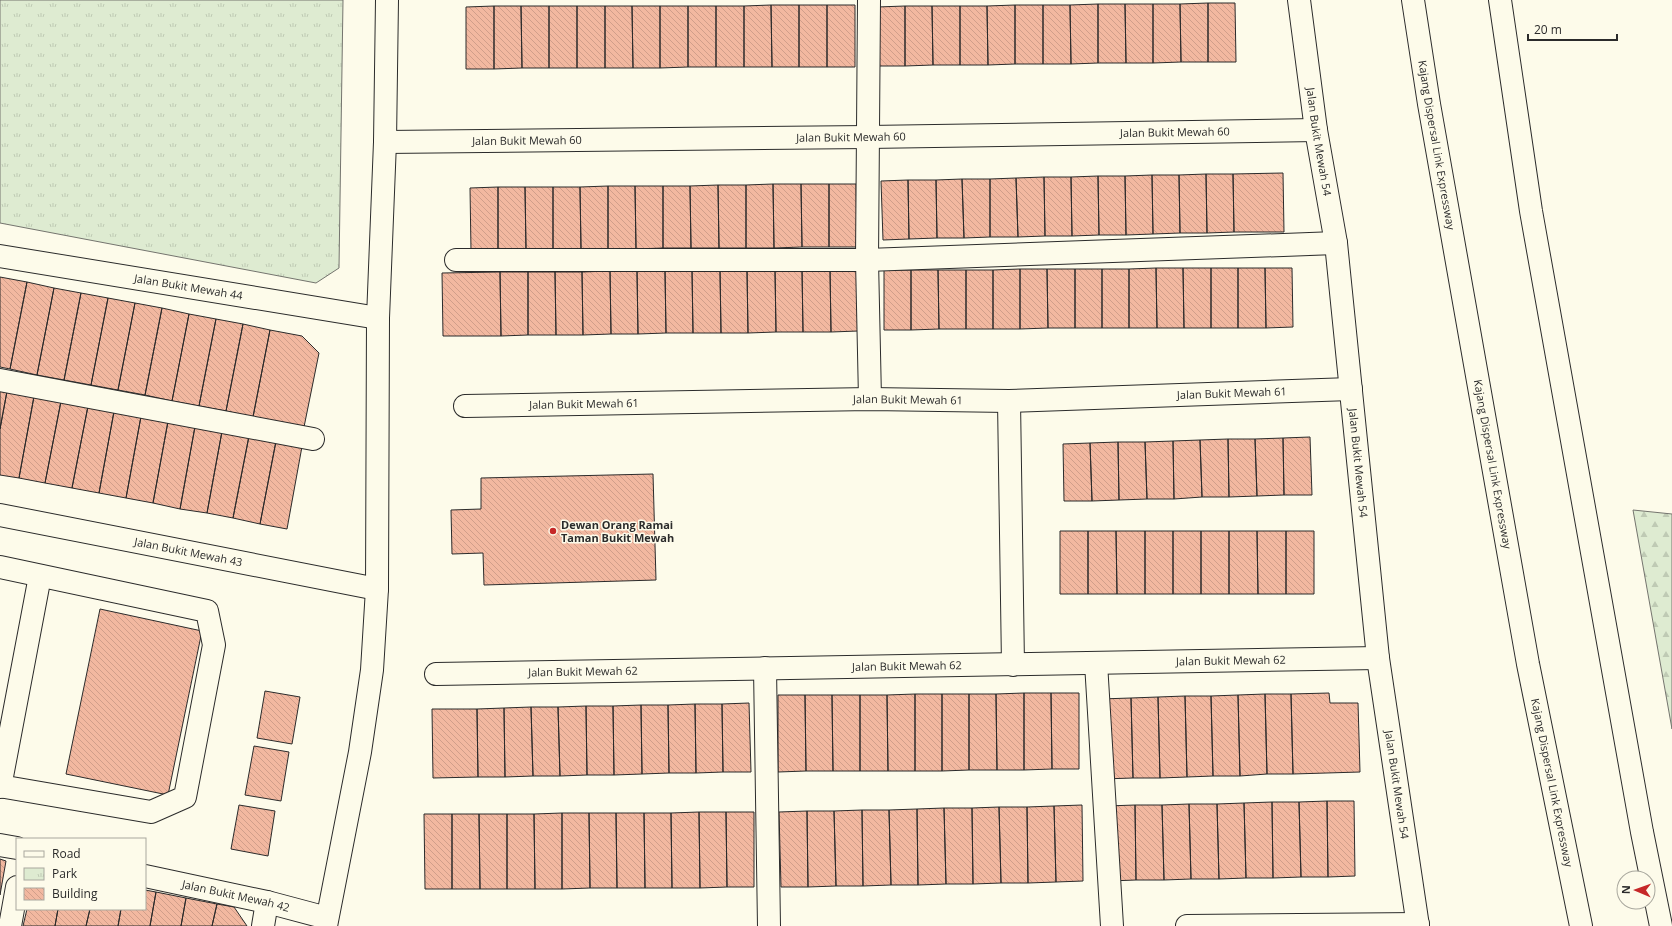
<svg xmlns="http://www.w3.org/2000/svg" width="1672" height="926" viewBox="0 0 1672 926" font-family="'Open Sans',sans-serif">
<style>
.forest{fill:url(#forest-firs);stroke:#74746e}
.park{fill:url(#park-tufts);stroke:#74746e}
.building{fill:url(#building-back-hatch);stroke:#2b2b2b}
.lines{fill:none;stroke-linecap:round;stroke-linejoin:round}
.minor-casing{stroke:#2b2b2b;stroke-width:24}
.highway-casing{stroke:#2b2b2b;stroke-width:24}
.minor{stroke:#fdfbea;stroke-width:22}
.highway{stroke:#fdfbea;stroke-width:22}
.poi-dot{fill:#c62828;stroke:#fdfbea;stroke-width:1.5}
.labels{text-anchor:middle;stroke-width:3;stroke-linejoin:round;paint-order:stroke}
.street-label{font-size:11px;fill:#2b2b2b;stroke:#fdfbea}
.poi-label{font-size:11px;font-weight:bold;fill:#2b2b2b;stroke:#fdfbea;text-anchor:start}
</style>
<defs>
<pattern id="forest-firs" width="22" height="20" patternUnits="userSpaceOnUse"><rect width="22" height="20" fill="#deebd1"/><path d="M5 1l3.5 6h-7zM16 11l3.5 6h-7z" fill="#bfcab4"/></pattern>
<pattern id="park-tufts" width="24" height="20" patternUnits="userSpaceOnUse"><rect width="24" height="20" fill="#deebd1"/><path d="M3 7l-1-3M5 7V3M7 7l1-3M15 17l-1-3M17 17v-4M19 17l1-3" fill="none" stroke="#bfcab4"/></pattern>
<pattern id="building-back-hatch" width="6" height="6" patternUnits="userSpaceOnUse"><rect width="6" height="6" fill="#f2b8a0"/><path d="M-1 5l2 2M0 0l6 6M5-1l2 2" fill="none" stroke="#d09e8a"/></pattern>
</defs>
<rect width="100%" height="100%" fill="#fdfbea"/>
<path class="forest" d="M1633 510 1672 514V729Z"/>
<path class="park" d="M0 0H343L339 268 316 283 0 223Z"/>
<path class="building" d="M1208 3H1235L1236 62H1208Z
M1208 3V62H1181L1180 4Z
M1098 4H1125L1126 63H1098Z
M1098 4V63L1071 64 1070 5Z
M1125 4H1153V63H1126Z
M1153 4H1180L1181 62 1153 63Z
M771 5 772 67H744V6Z
M771 5H799V67H772Z
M799 5H827V67H799Z
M827 5H855V67H827Z
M1015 5H1043V64H1015Z
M1015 5V64L988 65 987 6Z
M1043 5H1070L1071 64H1043Z
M494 6V69H466V7Z
M494 6H521L522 68 494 69Z
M521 6H549V68H522Z
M549 6H577V68H549Z
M577 6H605V68H577Z
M605 6H632L633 68H605Z
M632 6H660V68H633Z
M660 6H688V67L660 68Z
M688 6H716V67H688Z
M716 6H744V67H716Z
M905 6H932L933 65 905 66Z
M905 6V66H878L877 7Z
M932 6H960V65H933Z
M960 6H987L988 65H960Z
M1283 173 1284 232H1234L1233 174Z
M1206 174H1233L1234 232 1207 233Z
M1206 174 1207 233H1180L1179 175Z
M1152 175H1179L1180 233 1153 234Z
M1152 175 1153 234 1126 235 1125 176Z
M1098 176H1125L1126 235H1099Z
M1098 176 1099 235 1072 236 1071 177Z
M1044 177H1071L1072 236H1045Z
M1044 177 1045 236 1018 237 1016 178Z
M1016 178 1018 237H990V179Z
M962 179H990V237L964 238Z
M962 179 964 238H937L936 180Z
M908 180H936L937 238 909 239Z
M908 180 909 239 883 240 881 181Z
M773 184H801L802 247 774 248Z
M773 184 774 248H746V185Z
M801 184H829V247H802Z
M829 184H856L857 247H829Z
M718 185H746V248H719Z
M718 185 719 248H691L690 186Z
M608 186H635L636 249H608Z
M608 186V249H581L580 187Z
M635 186H663V248L636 249Z
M663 186H690L691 248H663Z
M498 187H525L526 250H498Z
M498 187V250L471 251 470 188Z
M525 187H553V249L526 250Z
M553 187H580L581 249H553Z
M857 268 858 331 831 332 830 269Z
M1156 268 1157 328H1129V269Z
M1156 268H1183L1184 328H1157Z
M1183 268H1211V328H1184Z
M1211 268H1238V328H1211Z
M1238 268H1265L1266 328H1238Z
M1265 268H1292L1293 327 1266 328Z
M802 269 803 332H776L775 270Z
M802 269H830L831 332H803Z
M1020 269V329H993V270Z
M1020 269H1047L1048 328 1020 329Z
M1047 269H1075V328H1048Z
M1075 269H1102V328H1075Z
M1102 269H1129V328H1102Z
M692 270 693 333H666L665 271Z
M692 270H720L721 333H693Z
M720 270H747L748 333H721Z
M747 270H775L776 332 748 333Z
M884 270H911V330H884Z
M911 270H938L939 329 911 330Z
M938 270H966V329H939Z
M966 270H993V329H966Z
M610 271 611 334 583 335 582 272Z
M610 271H637L638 334H611Z
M637 271H665L666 333 638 334Z
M500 272 501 336H443L442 273Z
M500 272H528V335L501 336Z
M528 272H555L556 335H528Z
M555 272H582L583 335H556Z
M0 277 27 282 10 369 0 367Z
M27 282 54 288 37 375 10 369Z
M54 288 81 293 64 380 37 375Z
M81 293 108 298 91 385 64 380Z
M108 298 135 303 118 390 91 385Z
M135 303 162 308 145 395 118 390Z
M162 308 189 314 172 401 145 395Z
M189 314 216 319 199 406 172 401Z
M216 319 243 324 226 411 199 406Z
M243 324 270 330 253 417 226 411Z
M270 330 302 336 319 353 304 427 253 417Z
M0 384 8 386 0 429Z
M8 386 35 391 19 478 0 475V429Z
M35 391 62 396 45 483 19 478Z
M62 396 89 401 72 488 45 483Z
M89 401 115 406 99 493 72 488Z
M115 406 142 411 126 498 99 493Z
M142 411 169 416 153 503 126 498Z
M169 416 196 421 180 509 153 503Z
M196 421 223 426 207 513 180 509Z
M223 426 250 431 233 518 207 513Z
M250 431 277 436 260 524 233 518Z
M277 436 303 441 287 529 260 524Z
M1310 437 1312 495H1284L1283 438Z
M1283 438 1284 495 1257 496 1255 439Z
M1228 439 1229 497H1202L1200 440Z
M1228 439H1255L1257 496 1229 497Z
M1200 440 1202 497 1174 499 1173 441Z
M1173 441 1174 499H1147L1145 442Z
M1118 442 1119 500 1092 501 1090 443Z
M1118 442H1145L1147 499 1119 500Z
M1090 443 1092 501H1064L1063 444Z
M653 474 656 580 484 585 483 553 452 554 451 510 481 509V478Z
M1060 531H1088V594H1060Z
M1088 531H1116L1117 594H1088Z
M1116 531H1145V594H1117Z
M1145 531H1173V594H1145Z
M1173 531H1201V594H1173Z
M1201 531H1229V594H1201Z
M1229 531H1257L1258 594H1229Z
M1257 531H1286V594H1258Z
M1286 531H1314V594H1286Z
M100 609 202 631 168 795 66 774Z
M265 691 300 697 292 744 257 738Z
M1024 693V770H997L996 694Z
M1024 693H1051L1052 769 1024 770Z
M1051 693H1079V769H1052Z
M1329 693 1330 703H1358L1360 772 1293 774 1291 694Z
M915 694V771H888L887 695Z
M915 694H942V771H915Z
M942 694H969V770L942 771Z
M969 694H996L997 770H969Z
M1265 694 1267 774 1240 776 1238 695Z
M1265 694H1291L1293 774H1267Z
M778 695H805L806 771 778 772Z
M805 695H832L833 771H806Z
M832 695H860V771H833Z
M860 695H887L888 771H860Z
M1238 695 1240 776H1213L1211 696Z
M1185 696 1187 777 1160 778 1158 697Z
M1185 696H1211L1213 776 1187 777Z
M1158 697 1160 778H1133L1131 698Z
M1131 698 1133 778 1102 779 1100 699Z
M749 703 751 772H723L722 704Z
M695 704 696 773H669L668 705Z
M695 704H722L723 772 696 773Z
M641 705 642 774 614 775 613 706Z
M641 705H668L669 773 642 774Z
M586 706 587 775 560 776 558 707Z
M586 706H613L614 775H587Z
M531 707 533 776 505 777 504 708Z
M531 707H558L560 776H533Z
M504 708 505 777H478L477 709Z
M432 709H477L478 777 433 778Z
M254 746 289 752 281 801 245 795Z
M1327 801H1354L1355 876 1328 877Z
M1327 801 1328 877H1301L1299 802Z
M1272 802H1299L1301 877 1273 878Z
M1272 802 1273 878H1246L1244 803Z
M1244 803 1246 878 1219 879 1217 804Z
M1189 804H1217L1219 879H1191Z
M1189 804 1191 879 1164 880 1162 805Z
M239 805 275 811 268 856 231 849Z
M1082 805 1083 881 1056 882 1054 806Z
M1135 805H1162L1164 880H1136Z
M1135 805 1136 880 1109 881 1107 806Z
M1054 806 1056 882 1028 883 1027 807Z
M999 807H1027L1028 883H1001Z
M999 807 1001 883 973 884 972 808Z
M944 808H972L973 884H946Z
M944 808 946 884 918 885 917 809Z
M917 809 918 885H891L889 810Z
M862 810H889L891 885 863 886Z
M862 810 863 886H836L834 811Z
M807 811H834L836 886 808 887Z
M807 811 808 887H781L779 812Z
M699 812H726L727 887 700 888Z
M699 812 700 888H672L671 813Z
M726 812H754V887H727Z
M562 813H589L590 888 562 889Z
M562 813V889H535L534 814Z
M589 813H616L617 888H590Z
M616 813H644L645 888H617Z
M644 813H671L672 888H645Z
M424 814H452V889H425Z
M452 814H479L480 889H452Z
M479 814H507V889H480Z
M507 814H534L535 889H507Z
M0 859 6 861 0 895Z
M145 890 156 892 150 926H118L121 909H145Z
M156 892 186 898 181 926H150Z
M186 898 217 904 212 926H181Z
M217 904 234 907 247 926H212Z
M27 909H58L55 926H23Z
M58 909H90L86 926H55Z
M90 909H121L118 926H86Z"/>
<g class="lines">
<defs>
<g id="minor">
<path d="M869 0 867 260 870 399"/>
<path id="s1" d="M1299 0 1316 130 1336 243 1378 658 1418 926"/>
<path id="s2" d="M385 142 868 137 1316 130"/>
<path id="s3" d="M0 256 378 318"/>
<path d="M456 260H867L1336 243"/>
<path d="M0 380 313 439"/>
<path d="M1009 401 1013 665"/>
<path id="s4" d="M465 406 870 399 1009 401 1351 389"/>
<path id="s5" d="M0 515 377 589"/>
<path d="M0 567 207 611 214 645 185 797 151 812 0 786"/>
<path d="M1096 663 1112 926"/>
<path d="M765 668 769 926"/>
<path id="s6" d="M436 674 1378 658"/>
<path d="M0 787 40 576"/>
<path d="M0 845 17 848"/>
<path id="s7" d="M145 876 267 902 327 918"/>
<path d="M10 926 17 887"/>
<path d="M263 926 267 902"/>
<path d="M326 926 360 752 372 670 377 589 378 318 385 142 387 0"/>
<path d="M1187 926 1418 924"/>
</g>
<g id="highway">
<path id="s8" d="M1413 0 1429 104 1528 664 1581 926"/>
<path d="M1500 0 1531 211 1642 832 1661 926"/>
</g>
</defs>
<use href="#minor" class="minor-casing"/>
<use href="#highway" class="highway-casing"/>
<use href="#minor" class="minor"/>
<use href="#highway" class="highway"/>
</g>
<circle class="poi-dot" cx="553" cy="531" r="4"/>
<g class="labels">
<g class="street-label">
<text dy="4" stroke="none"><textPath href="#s2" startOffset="790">Jalan Bukit Mewah 60</textPath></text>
<text dy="4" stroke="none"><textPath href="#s2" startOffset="466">Jalan Bukit Mewah 60</textPath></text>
<text dy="4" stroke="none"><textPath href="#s2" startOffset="142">Jalan Bukit Mewah 60</textPath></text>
<text dy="4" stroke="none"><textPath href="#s1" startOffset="143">Jalan Bukit Mewah 54</textPath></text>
<text dy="4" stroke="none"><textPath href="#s8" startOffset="147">Kajang Dispersal Link Expressway</textPath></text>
<text dy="4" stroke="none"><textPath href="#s3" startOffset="191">Jalan Bukit Mewah 44</textPath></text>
<text dy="4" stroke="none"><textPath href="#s4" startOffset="767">Jalan Bukit Mewah 61</textPath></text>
<text dy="4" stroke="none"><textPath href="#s4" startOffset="443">Jalan Bukit Mewah 61</textPath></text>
<text dy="4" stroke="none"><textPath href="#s4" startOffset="119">Jalan Bukit Mewah 61</textPath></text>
<text dy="4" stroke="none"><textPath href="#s1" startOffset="467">Jalan Bukit Mewah 54</textPath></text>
<text dy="4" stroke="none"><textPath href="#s8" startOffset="471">Kajang Dispersal Link Expressway</textPath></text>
<text dy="4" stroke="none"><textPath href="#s5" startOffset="192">Jalan Bukit Mewah 43</textPath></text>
<text dy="4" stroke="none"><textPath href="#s6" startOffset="795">Jalan Bukit Mewah 62</textPath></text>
<text dy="4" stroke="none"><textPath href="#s6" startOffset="471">Jalan Bukit Mewah 62</textPath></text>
<text dy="4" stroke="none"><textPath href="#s6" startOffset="147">Jalan Bukit Mewah 62</textPath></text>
<text dy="4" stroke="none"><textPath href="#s8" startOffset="795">Kajang Dispersal Link Expressway</textPath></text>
<text dy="4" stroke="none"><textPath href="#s1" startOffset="791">Jalan Bukit Mewah 54</textPath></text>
<text dy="4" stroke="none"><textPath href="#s7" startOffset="93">Jalan Bukit Mewah 42</textPath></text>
</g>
<g class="poi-label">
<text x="561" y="529">Dewan Orang Ramai<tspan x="561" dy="13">Taman Bukit Mewah</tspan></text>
</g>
</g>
<rect x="16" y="838" width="130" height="72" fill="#fdfbea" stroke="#a9a89e"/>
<rect x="24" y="851" width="20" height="6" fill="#fdfbea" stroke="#a9a89e"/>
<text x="52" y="858" font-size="12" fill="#2b2b2b">Road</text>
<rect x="24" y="868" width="20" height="12" fill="url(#park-tufts)" stroke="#a9a89e"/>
<text x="52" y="878" font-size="12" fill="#2b2b2b">Park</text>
<rect x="24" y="888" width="20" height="12" fill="url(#building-back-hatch)" stroke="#a9a89e"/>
<text x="52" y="898" font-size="12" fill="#2b2b2b">Building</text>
<g transform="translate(1636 890) rotate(272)"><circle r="19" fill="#fdfbea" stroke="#a9a89e"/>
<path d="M0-3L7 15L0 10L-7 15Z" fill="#c62828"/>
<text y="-6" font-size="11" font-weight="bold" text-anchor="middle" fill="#2b2b2b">N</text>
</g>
<path d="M1528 34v6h89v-6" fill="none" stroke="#2b2b2b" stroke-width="2"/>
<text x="1534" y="34" font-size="12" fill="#2b2b2b" stroke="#fdfbea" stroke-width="3" paint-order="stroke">20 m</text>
</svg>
